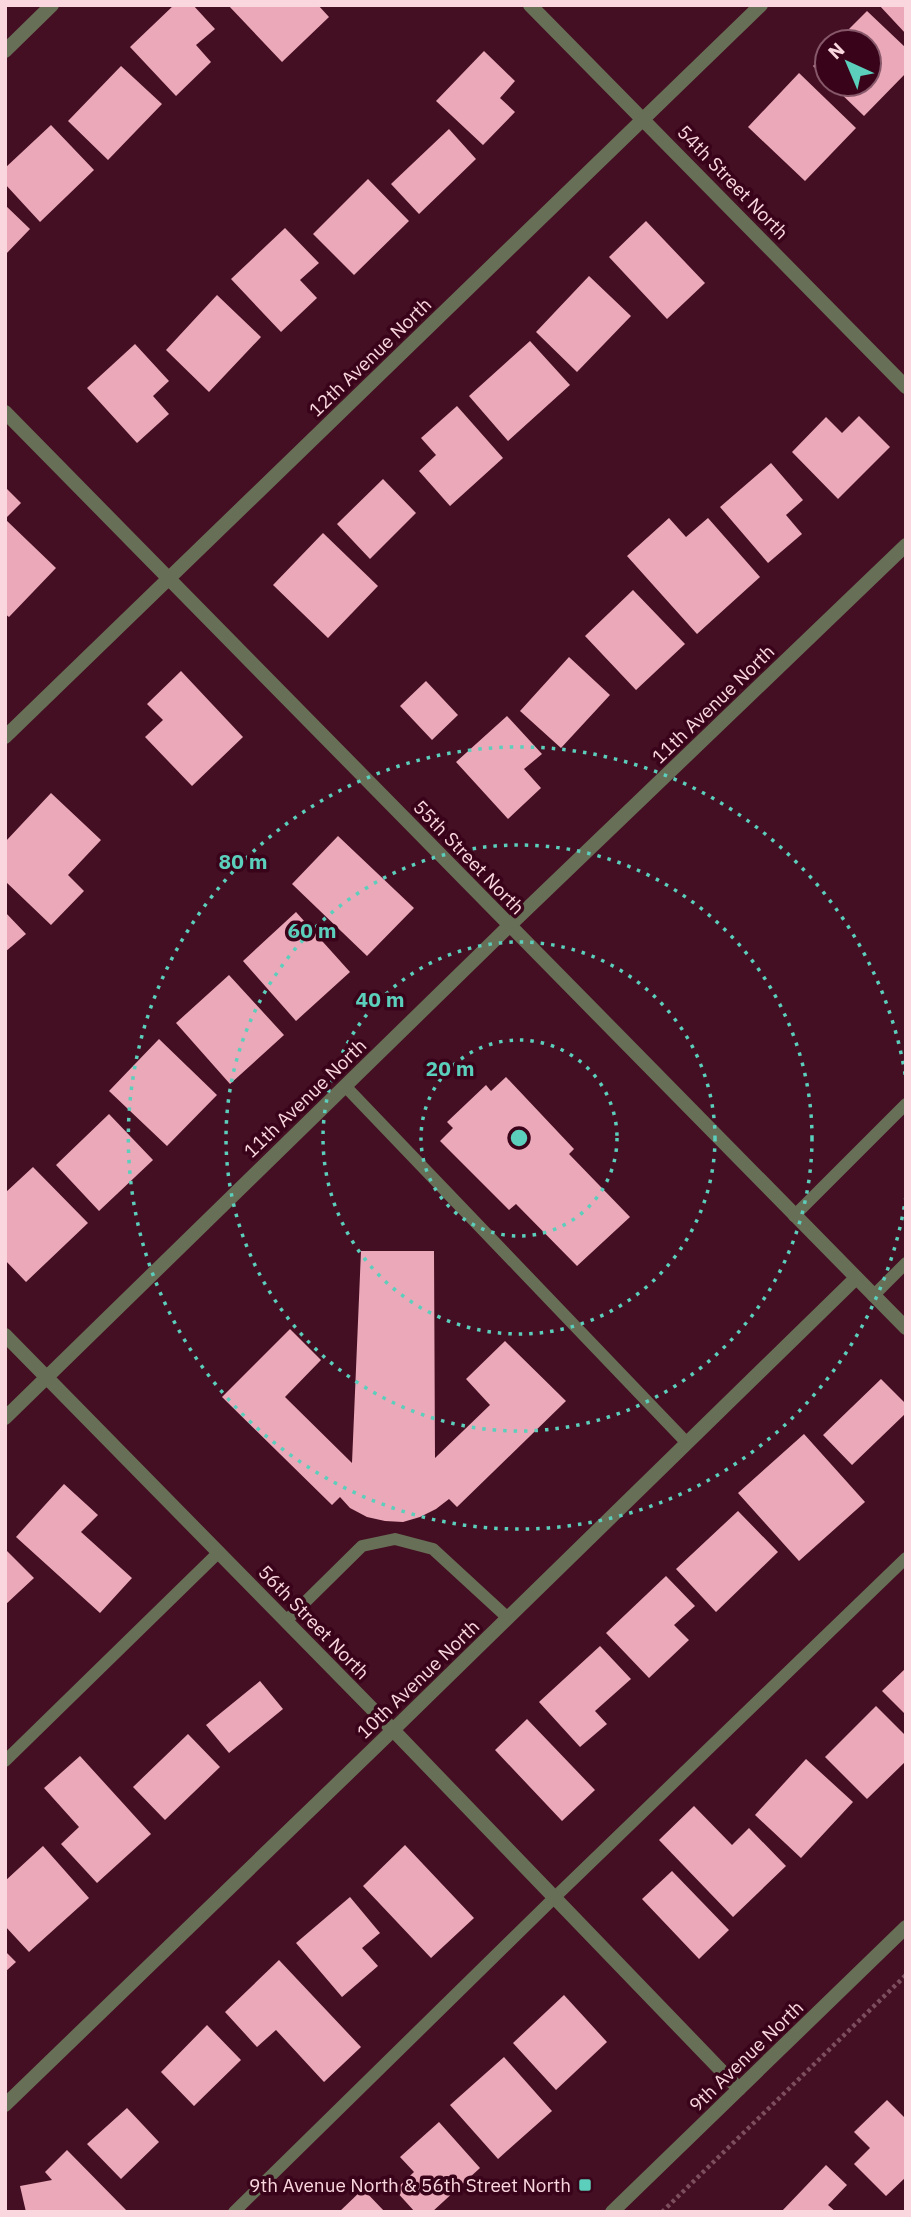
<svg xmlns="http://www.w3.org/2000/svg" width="911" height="2217" viewBox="0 0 911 2217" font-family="'IBM Plex Sans',sans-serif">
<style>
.building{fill:#eba8b9}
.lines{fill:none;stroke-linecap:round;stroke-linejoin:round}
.path{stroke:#7d4e5e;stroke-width:4.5;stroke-dasharray:3.5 3.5;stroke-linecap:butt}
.service{stroke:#686f57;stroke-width:12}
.minor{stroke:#686f57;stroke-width:14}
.tertiary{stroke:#686f57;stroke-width:14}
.ring{fill:none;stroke:#5bcebc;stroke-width:3.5;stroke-dasharray:3.5 7}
.poi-dot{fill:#5bcebc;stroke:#39041a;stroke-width:2.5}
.labels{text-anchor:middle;stroke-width:7;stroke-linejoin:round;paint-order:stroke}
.street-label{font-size:19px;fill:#fad7df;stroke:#39041a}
.poi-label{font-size:19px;fill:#fad7df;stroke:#39041a;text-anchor:end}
.centre{fill:#5bcebc;stroke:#39041a;stroke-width:3.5}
.ring-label{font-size:21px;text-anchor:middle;font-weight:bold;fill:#5bcebc;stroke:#39041a;stroke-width:7;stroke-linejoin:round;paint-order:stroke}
</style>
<rect width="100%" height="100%" fill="#440f23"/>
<path class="building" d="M174 5H193L215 29 196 45 211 62 176 96 130 47Z
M228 5H318L329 17 282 62Z
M879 5H906V34Z
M867 11 906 48V73L864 116 831 84H869V42H836Z
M484 51 515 81 500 98 515 112 483 145 436 101Z
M827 52V80L813 66Z
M121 66 162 104 108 160 68 121Z
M799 73 856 128 805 181 748 127Z
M51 125 94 170 40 222 5 184V168Z
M449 129 476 159 419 214 391 184Z
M368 179 409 221 354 275 313 234Z
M5 205 30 229 5 255Z
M646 221 705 283 667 319 609 257Z
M285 228 319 263 300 280 317 298 281 332 231 279Z
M589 276 631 316 577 372 536 332Z
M217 295 261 337 209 392 166 350Z
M530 341 570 385 508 441 469 396Z
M135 344 169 381 153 396 169 414 137 443 87 388Z
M457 406 503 458 450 506 419 471 436 455 421 438Z
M859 416 890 447 838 499 792 452 826 417 842 433Z
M771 463 803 500 786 515 802 534 768 563 720 507Z
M383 479 416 513 370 559 337 524Z
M5 487 21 503 5 519Z
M669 518 686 537 708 518 760 577 697 634 627 556Z
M5 519 56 568 9 617 5 614Z
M323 533 378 586 328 638 273 585Z
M633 590 685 644 636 690 585 636Z
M569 657 610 695 561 748 520 711Z
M181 671 243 737 192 786 145 737 163 720 147 704Z
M426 681 458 715 432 740 400 706Z
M507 716 542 754 524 769 541 788 508 819 456 762Z
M51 793 101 840 68 875 84 891 51 925 5 881V842Z
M338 836 414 908 367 956 292 884Z
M5 912 26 934 5 952Z
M296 912 350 972 296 1021 243 961Z
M229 975 284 1035 230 1084 176 1023Z
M159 1039 217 1095 167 1146 109 1091Z
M506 1077 574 1149 569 1154 630 1217 577 1266 516 1204 509 1210 440 1141 453 1128 447 1122 486 1085 491 1091Z
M109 1114 153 1160 99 1211 56 1165Z
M33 1167 88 1223 26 1282 5 1260V1193Z
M361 1251H434L435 1458 490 1405 466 1379 505 1341 566 1401 457 1507 449 1499 436 1509 420 1517 403 1522 385 1521 367 1517 350 1508 340 1497 332 1505 222 1397 290 1329 321 1360 285 1397 352 1463Z
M881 1379 906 1404V1413L852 1465 823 1435Z
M804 1434 865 1502 799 1561 738 1493Z
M64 1484 98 1515 81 1532 132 1578 100 1613 16 1537Z
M738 1511 778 1552 716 1612 676 1569Z
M5 1549 34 1578 5 1605Z
M666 1576 695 1606 674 1625 689 1640 649 1678 606 1633Z
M600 1646 631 1679 595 1711 607 1724 580 1747 539 1702Z
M906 1668V1715L882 1691Z
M260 1681 283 1709 229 1753 206 1725Z
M876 1706 906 1736V1761L867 1799 825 1757Z
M527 1719 595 1790 562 1821 495 1750Z
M188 1734 220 1767 165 1820 133 1787Z
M80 1756 151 1834 97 1883 61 1844 79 1827 44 1788Z
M806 1759 853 1802 801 1858 755 1815Z
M694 1806 732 1845 749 1828 786 1866 733 1917 659 1840Z
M405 1845 474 1918 431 1958 363 1886Z
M43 1846 89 1898 29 1952 5 1926V1881Z
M672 1871 729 1930 699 1959 642 1899Z
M350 1897 380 1933 362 1948 378 1966 342 1997 296 1943Z
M5 1951 16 1962 5 1972Z
M279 1960 361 2047 324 2082 276 2030 257 2047 225 2012Z
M564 1995 607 2042 556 2090 513 2043Z
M207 2025 241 2060 194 2106 161 2072Z
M504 2057 552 2111 498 2159 450 2105Z
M887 2100 906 2119V2177L886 2196 854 2164 870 2148 854 2132Z
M127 2108 159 2142 121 2179 87 2144Z
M439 2122 480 2168 432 2212H415L395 2190 414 2172 400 2157Z
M67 2150 128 2212H26L20 2186 52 2180 45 2172Z
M826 2165 847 2185 828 2205 836 2212H781Z
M363 2189 385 2212H339Z"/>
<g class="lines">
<path class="path" d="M662 2212 906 1975"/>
<path class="service" d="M345 1086 687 1443
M794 1216 906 1104
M873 1296 906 1263
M286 1621 362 1546 395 1539 433 1549 508 1618
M5 1761 219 1552
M234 2212 554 1898 906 1558"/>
<path class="minor" d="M530 5 906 387
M5 51 52 5
M5 412 906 1328
M5 737 761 5
M5 1335 393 1730 739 2089
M5 1418 509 926 906 545
M5 2105 393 1730 855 1279"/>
<path class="tertiary" d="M612 2212 906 1927"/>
</g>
<g class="ring">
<circle cx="519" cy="1138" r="98"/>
<circle cx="519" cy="1138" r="196"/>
<circle cx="519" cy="1138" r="293"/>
<path d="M906 1196A391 391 0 1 1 906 1080"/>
</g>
<rect class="poi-dot" x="578" y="2178" width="14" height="14" rx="3.5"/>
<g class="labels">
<g class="street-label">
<text transform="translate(733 182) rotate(46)" y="7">54th Street North</text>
<text transform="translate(370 357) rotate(-44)" y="7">12th Avenue North</text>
<text transform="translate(713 704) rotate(-44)" y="7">11th Avenue North</text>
<text transform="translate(469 857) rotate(46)" y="7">55th Street North</text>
<text transform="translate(305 1098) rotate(-44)" y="7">11th Avenue North</text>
<text transform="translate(314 1622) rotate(46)" y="7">56th Street North</text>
<text transform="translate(418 1679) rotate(-44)" y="7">10th Avenue North</text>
<text transform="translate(746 2056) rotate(-44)" y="7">9th Avenue North</text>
</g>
<g class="poi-label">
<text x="571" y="2192">9th Avenue North &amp; 56th Street North</text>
</g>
</g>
<circle cx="519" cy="1138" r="10" class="centre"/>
<g class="ring-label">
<text x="243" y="869">80 m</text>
<text x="312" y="938">60 m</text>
<text x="380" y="1007">40 m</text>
<text x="450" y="1076">20 m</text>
</g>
<rect width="911" height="2217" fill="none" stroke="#fad7df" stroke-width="14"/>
<g transform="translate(848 63) rotate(316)"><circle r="33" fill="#39041a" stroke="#865869" stroke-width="2"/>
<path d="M0-5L12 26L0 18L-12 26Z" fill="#5bcebc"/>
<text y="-10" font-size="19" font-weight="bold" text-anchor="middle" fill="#fad7df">N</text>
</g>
</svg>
